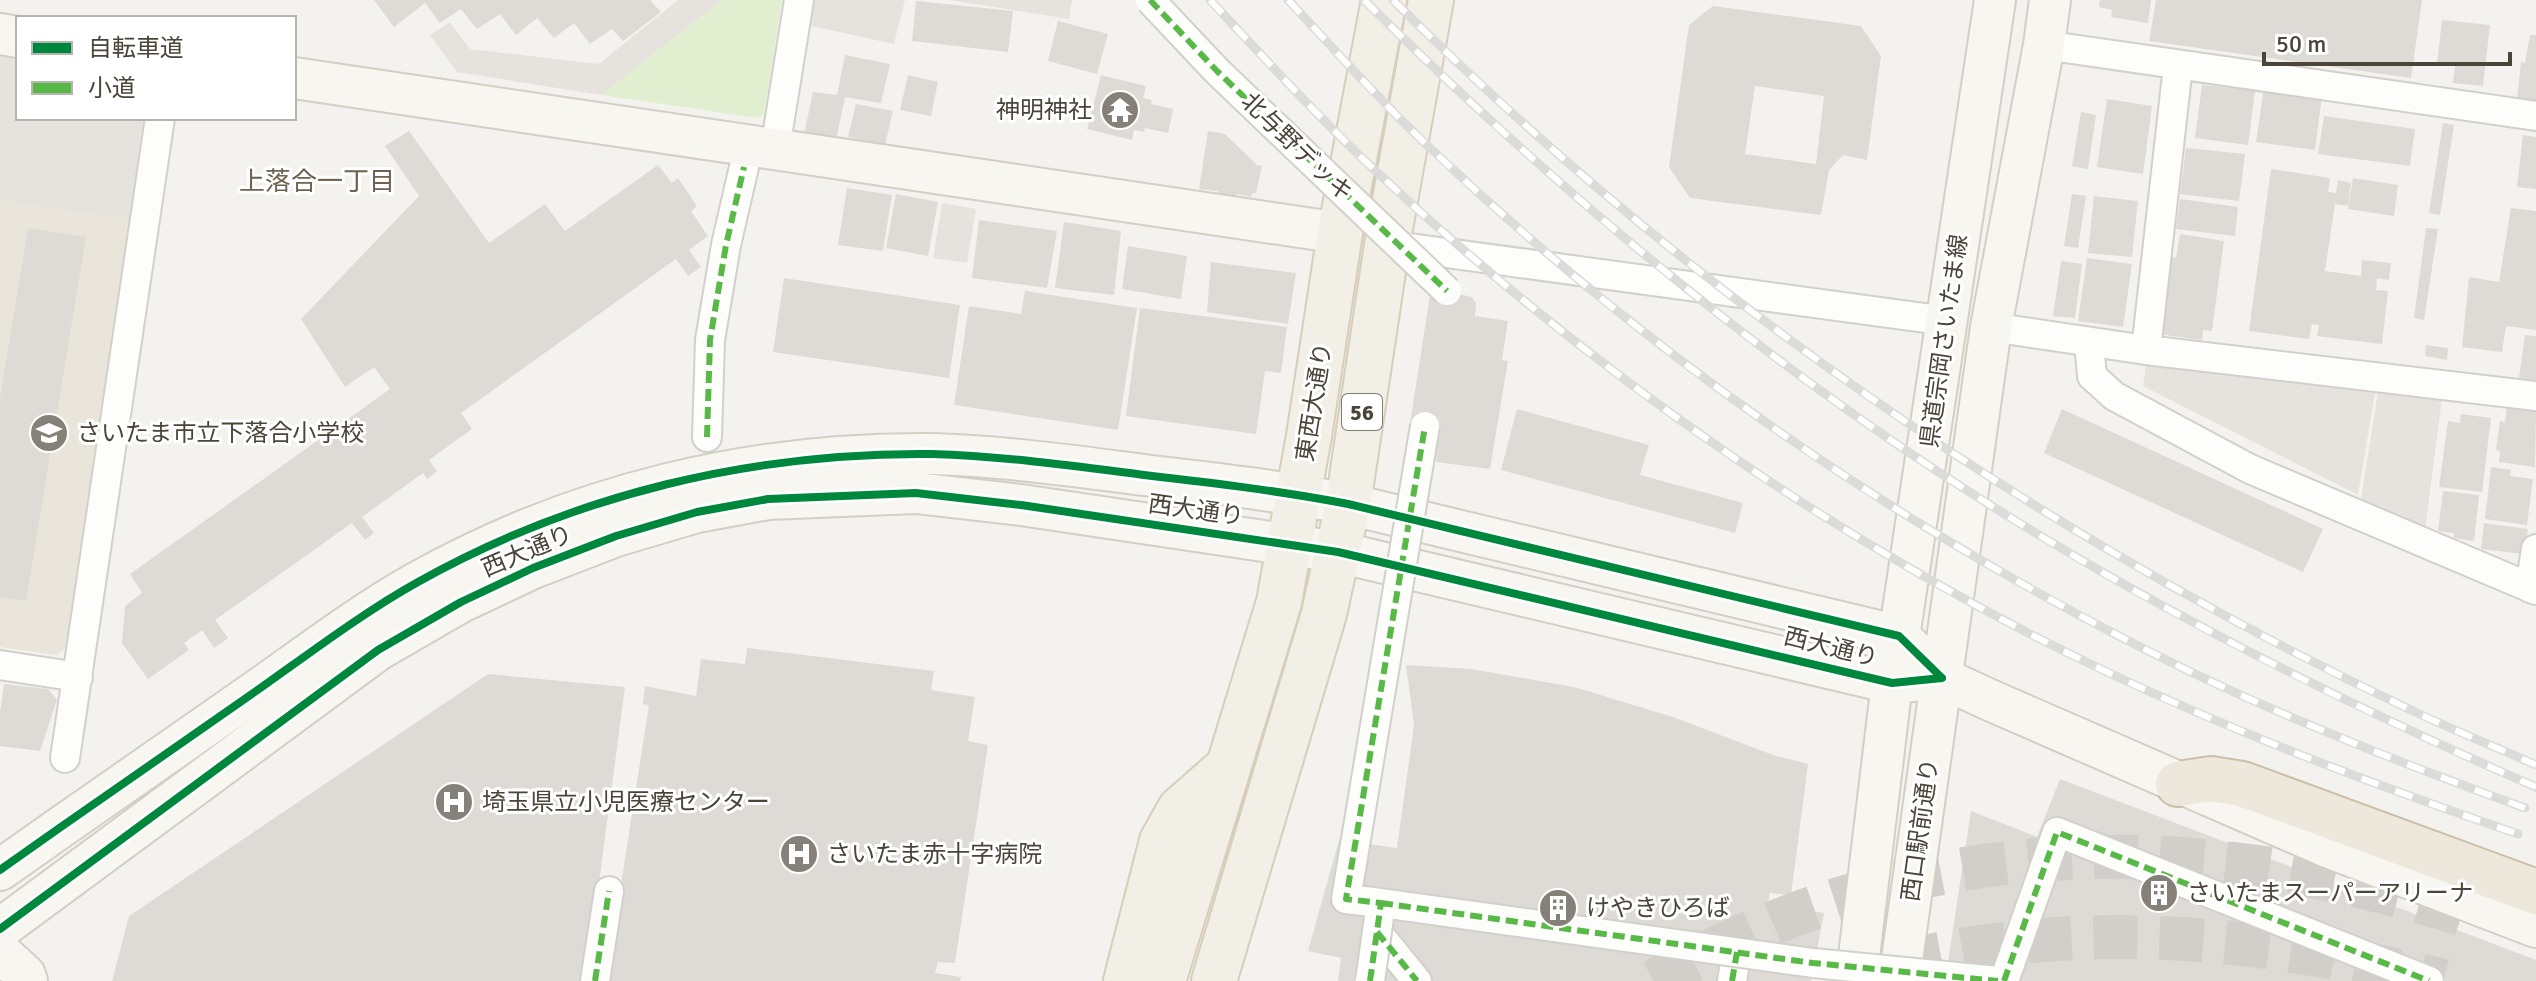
<svg xmlns="http://www.w3.org/2000/svg" width="2536" height="981" viewBox="0 0 2536 981" font-family="Signika,'Noto Sans JP',sans-serif">
<style>
.education{fill:#eae5da}
.green{fill:#e1eecf}
.parking{fill:#e6e3df}
.building{fill:#dedbd6;fill-rule:evenodd}
.lines{fill:none;stroke-linecap:round;stroke-linejoin:round}
.highway-tunnel{stroke:#d2cfca;stroke-width:44;stroke-dasharray:44 22;stroke-linecap:butt}
.street-casing{stroke:#d2d0cb;stroke-width:32}
.secondary-casing{stroke:#d3cfc5;stroke-width:44}
.primary-casing{stroke:#d6cebb;stroke-width:48}
.highway-casing{stroke:#ccbfa9;stroke-width:48}
.street{stroke:#fdfdfc;stroke-width:28}
.secondary{stroke:#f7f6f1;stroke-width:40}
.primary{stroke:#f2efe6;stroke-width:44}
.highway{stroke:#ede8db;stroke-width:44}
.rail-casing{stroke:#dbdbda;stroke-width:9}
.rail{stroke:#fff;stroke-width:6;stroke-dasharray:18;stroke-linecap:butt}
.street-bridge-casing{stroke:#d2d0cb;stroke-width:32;stroke-linecap:butt}
.street-bridge{stroke:#fdfdfc;stroke-width:28}
.quiet{stroke:#58b947;stroke-width:6;stroke-dasharray:12 6;stroke-linecap:butt}
.cycleway-casing{stroke:#fff;stroke-width:13}
.cycleway{stroke:#00873e;stroke-width:8}
.labels{text-anchor:middle;stroke-width:6;stroke-linejoin:round;paint-order:stroke}
.shield{fill:#fff;stroke:#817c74;stroke-width:2}
.shield-label{font-size:22px;font-weight:bold;fill:#4b4439}
.poi-label{font-size:24px;fill:#4b4439;stroke:#fff;text-anchor:start}
.street-label{font-size:24px;fill:#4b4439;stroke:#fff}
.neighbourhood-label{font-size:26px;fill:#6e6250;stroke:#fff}
</style>
<rect width="100%" height="100%" fill="#f4f2ee"/>
<path class="education" d="M0 201 130 220 67 647 57 655 0 647Z"/>
<path class="green" d="M722 0H782L764 114 758 118 601 95Z"/>
<path class="parking" d="M678 0H722L601 95 457 72 430 35 450 22 470 49 599 64Z
M811 0H905L894 44 807 25Z
M950 0H1072L1069 19Z
M0 50 18 53V118H145L130 220 0 201Z
M942 203 976 209 967 263 933 258Z
M2146 363 2375 393 2358 495 2143 386Z
M2378 392 2442 399 2425 530 2361 499Z"/>
<path class="building" d="M374 0H650L661 12 623 41 612 29 590 44 574 23 554 38 537 18 516 35 500 14 477 29 461 9 440 23 425 3 394 27Z
M2100 0H2151L2148 23 2111 17 2112 10 2099 7Z
M2156 0H2422L2411 78 2149 41Z
M916 1 1013 11 1008 52 912 41Z
M1713 6 1861 26 1881 56 1867 160 1843 155 1829 170 1821 215 1690 198 1669 167 1689 25ZM1755 86 1824 96 1816 164 1745 154Z
M2442 20 2490 25 2483 86 2453 83 2455 66 2437 64Z
M1058 21 1108 34 1097 74 1048 61Z
M2530 35H2536V103L2517 100 2521 62 2525 63Z
M845 55 890 64 881 103 845 97 836 140 804 135 813 92 837 95Z
M908 75 938 82 931 116 900 110Z
M1101 75 1146 86 1143 98 1152 100 1151 104 1173 109 1168 133 1145 128 1144 132 1134 130 1132 140 1087 129Z
M2202 85 2255 91 2248 145 2195 138Z
M2264 88 2322 96 2315 150 2256 142Z
M2107 99 2152 106 2143 174 2097 167Z
M856 104 893 111 885 145 848 137Z
M2081 112 2096 115 2088 169 2072 166Z
M2324 116 2415 129 2410 166 2318 154Z
M2443 123 2454 125 2440 215 2429 213Z
M409 131 489 243 545 204 565 231 658 165 672 183 678 178 697 206 691 211 708 236 689 250 701 267 688 276 676 259 461 413 472 429 429 460 437 471 427 479 423 473 362 517 374 533 365 540 352 523 215 620 228 638 214 648 202 630 184 643 189 650 148 679 122 643 125 606 142 593 130 574 390 389 374 367 345 387 301 319 419 196 385 146Z
M1208 131 1225 134 1257 165 1262 166 1256 193H1252L1251 197 1237 194 1236 198 1218 195V191L1199 189Z
M2523 135 2536 137V189L2517 187Z
M2186 148 2245 154 2239 201 2180 194Z
M2271 169 2330 178 2328 192 2336 193 2338 180 2351 183 2348 206 2335 204 2325 271 2361 276 2362 260 2391 263 2389 280 2377 278 2376 290 2388 291 2382 344 2317 336 2319 325 2312 324 2309 339 2249 331Z
M2353 178 2398 185 2394 216 2348 209Z
M847 188 892 195 883 251 838 245Z
M896 194 938 202 928 256 886 248Z
M2072 194 2086 196 2078 248 2064 246Z
M2094 196 2138 201 2132 257 2088 253Z
M2180 199 2238 207 2235 236 2176 229Z
M2511 208 2536 211V330L2506 326 2502 352 2462 347 2469 277 2499 282Z
M979 220 1057 231 1047 288 972 278Z
M1064 222 1121 231 1114 295 1055 288Z
M28 228 86 237 26 601 0 597V398Z
M2426 228 2438 229 2424 320 2414 318Z
M2180 234 2224 241 2212 331 2203 330 2202 340 2158 334 2169 257 2176 258Z
M1128 246 1187 256 1181 299 1122 289Z
M2087 258 2132 264 2123 327 2078 321Z
M2061 261 2082 264 2075 318 2053 316Z
M1211 262 1296 273 1288 324 1207 312Z
M784 278 960 305 949 378 773 352Z
M1431 288 1472 297 1476 304 1475 316 1508 321 1502 360 1508 361 1490 469 1436 462 1438 442 1436 434 1425 426 1410 424Z
M1025 291 1137 308 1118 430 954 405 969 306 1021 314Z
M1140 308 1287 327 1281 373 1265 371 1256 434 1126 416Z
M2525 335 2536 336V380L2519 378Z
M2426 345 2448 348 2447 360 2425 356Z
M2507 407 2536 412 2535 467 2499 462 2500 451 2496 450 2500 421 2505 422Z
M1517 409 1649 445 1640 475 1743 503 1735 533 1501 470Z
M2062 409 2323 529 2303 572 2044 453Z
M2461 414 2491 418 2482 492 2439 487 2448 421 2460 423Z
M2491 467 2511 470 2510 476 2533 479 2527 525 2485 519Z
M2443 491 2479 495 2474 541 2454 538V533L2438 531Z
M2484 523 2528 529 2524 554 2481 549Z
M747 648 934 671 931 690 975 697 968 741 988 745 955 963 938 962 935 973 961 977 960 981H606L649 705 643 704 645 686 696 696 701 659 745 664Z
M1406 665 1471 669 1574 687 1673 717 1773 755 1808 764 1791 895 1770 893 1768 902 1824 913 1811 981H1338L1341 958 1308 951 1339 840 1397 848 1414 725Z
M488 674 625 687 586 981H112L129 916Z
M4 684 48 689 57 700 40 751 0 746V712Z
M2060 779 2536 960V981H1945L1971 811 2037 837Z"/>
<g class="lines">
<path class="highway-tunnel" d="M1654 981C1916 831 2188 826 2471 917
M1834 981C2013 924 2184 927 2366 964 2391 970 2418 974 2443 981"/>
<defs>
<path id="street" d="M2044 45 2536 116
M775 149 799 0
M1388 245 1947 321
M1991 327 2146 350 2536 396
M2089 343 2092 376 2114 396 2250 469 2536 590
M2146 350 2178 66
M707 437 710 340 726 245 744 167
M2530 588 2536 549
M0 665 78 677
M65 758 160 118
M1377 932 1417 981
M595 981 609 891
M1732 981 1737 952"/>
<path id="secondary" d="M0 34 18 37
M294 78 1340 233
M0 870C86 809 173 749 259 689 310 653 364 612 418 582 575 494 753 452 932 454 1003 456 1074 466 1144 475 1213 483 1281 491 1348 504L1899 636 1942 678 1992 701 2325 846 2536 927
M0 929 378 650 461 602 533 568 616 536 697 512 768 499 916 493 1021 505 1338 552 1892 683 1942 678
M0 952 25 975 27 981
M1856 981 1892 683 1995 0
M1899 981 1991 327 2044 45 2050 0"/>
<path id="primary" d="M1126 981 1162 841 1180 809 1228 767
M1163 981 1279 602 1309 436 1340 233 1384 0
M1214 981 1324 614 1348 504 1387 245 1431 0"/>
<path id="highway" d="M2178 784 2211 779 2242 784 2536 892"/>
</defs>
<use href="#street" class="street-casing"/>
<use href="#secondary" class="secondary-casing"/>
<use href="#primary" class="primary-casing"/>
<use href="#highway" class="highway-casing"/>
<use href="#street" class="street"/>
<use href="#secondary" class="secondary"/>
<use href="#primary" class="primary"/>
<use href="#highway" class="highway"/>
<defs>
<path id="rail" d="M1210 0C1265 59 1321 120 1380 175 1595 375 1842 546 2107 672 2241 735 2378 786 2518 834
M1288 0C1334 49 1379 100 1428 146 1653 360 1912 537 2191 672 2300 724 2412 767 2525 808
M1364 0C1540 174 1730 335 1937 471 2126 595 2329 697 2536 787
M1393 0C1687 293 2034 531 2409 709 2450 729 2494 746 2536 765"/>
</defs>
<use href="#rail" class="rail-casing"/>
<use href="#rail" class="rail"/>
<defs>
<path id="street-bridge" d="M1150 0 1217 71 1447 291
M1381 903 1813 963 1998 981
M1370 981 1381 903 1346 899 1425 426
M2004 981 2057 832 2429 981"/>
</defs>
<use href="#street-bridge" class="street-bridge-casing"/>
<use href="#street-bridge" class="street-bridge"/>
<path class="quiet" d="M1150 0 1217 71 1447 291
M707 437 710 340 726 245 744 167
M1381 903 1813 963 1998 981
M1377 932 1417 981
M595 981 609 891
M1370 981 1381 903 1346 899 1425 426
M1732 981 1737 952
M2004 981 2057 832 2429 981"/>
<defs>
<path id="cycleway" d="M0 870C86 809 173 749 259 689 310 653 364 612 418 582 575 494 753 452 932 454 1003 456 1074 466 1144 475 1213 483 1281 491 1348 504L1899 636 1942 678
M0 929 378 650 461 602 533 568 616 536 697 512 768 499 916 493 1021 505 1338 552 1892 683 1942 678"/>
</defs>
<use href="#cycleway" class="cycleway-casing"/>
<use href="#cycleway" class="cycleway"/>
</g>
<defs>
<symbol id="temple-disc" viewBox="-11 -11 22 22"><circle r="9.5" fill="#868178" stroke="#fff"/><path d="M0-6L5-2H3V0L6.5 2.5H4V6H1.5V3h-3V6H-4V2.5H-6.5L-3 0V-2H-5Z" fill="#fff"/></symbol>
<symbol id="school-disc" viewBox="-11 -11 22 22"><circle r="9.5" fill="#868178" stroke="#fff"/><path d="M0-5L7-2L0 1L-7-2ZM-4 1L0 2.5L4 1V4Q0 6-4 4Z" fill="#fff"/></symbol>
<symbol id="hospital-disc" viewBox="-11 -11 22 22"><circle r="9.5" fill="#868178" stroke="#fff"/><path d="M-5-5h3v3.5h4V-5h3V5h-3V1.5h-4V5h-3Z" fill="#fff"/></symbol>
<symbol id="building-disc" viewBox="-11 -11 22 22"><circle r="9.5" fill="#868178" stroke="#fff"/><path d="M-4-6H4V6H1V3H-1V6H-4ZM-2.5-4.3h1.7v1.8h-1.7ZM.8-4.3h1.7v1.8H.8ZM-2.5-1h1.7V.8h-1.7ZM.8-1h1.7V.8H.8Z" fill="#fff"/></symbol>
</defs>
<g fill-rule="evenodd">
<use href="#temple-disc" x="1098" y="88" width="44" height="44"/>
<use href="#school-disc" x="27" y="411" width="44" height="44"/>
<use href="#hospital-disc" x="432" y="780" width="44" height="44"/>
<use href="#hospital-disc" x="777" y="832" width="44" height="44"/>
<use href="#building-disc" x="2137" y="871" width="44" height="44"/>
<use href="#building-disc" x="1536" y="886" width="44" height="44"/>
</g>
<g class="labels">
<rect class="shield" x="1342" y="394" width="40" height="36" rx="6"/>
<g class="shield-label">
<text x="1362" y="420">56</text>
</g>
<g class="poi-label">
<text x="1092" y="118" text-anchor="end">神明神社</text>
<text x="77" y="441">さいたま市立下落合小学校</text>
<text x="482" y="810">埼玉県立小児医療センター</text>
<text x="827" y="862">さいたま赤十字病院</text>
<text x="2187" y="901">さいたまスーパーアリーナ</text>
<text x="1586" y="916">けやきひろば</text>
</g>
<g class="street-label">
<text transform="translate(1297 147) rotate(44)" y="8">北与野デッキ</text>
<text transform="translate(1944 341) rotate(-82)" y="8">県道宗岡さいたま線</text>
<text transform="translate(1314 402) rotate(-81)" y="8">東西大通り</text>
<text transform="translate(1196 510) rotate(8)" y="8">西大通り</text>
<text transform="translate(527 551) rotate(-23)" y="8">西大通り</text>
<text transform="translate(1831 647) rotate(14)" y="8">西大通り</text>
<text transform="translate(1920 830) rotate(-82)" y="8">西口駅前通り</text>
</g>
<g class="neighbourhood-label">
<text x="317" y="190">上落合一丁目</text>
</g>
</g>
<rect x="16" y="16" width="280" height="104" fill="#ffffff" stroke="#b7b4b0" stroke-width="2"/>
<rect x="32" y="42" width="40" height="12" fill="#00873e" stroke="#b7b4b0" stroke-width="2"/>
<text x="88" y="56" font-size="24" fill="#4b4439">自転車道</text>
<rect x="32" y="82" width="40" height="12" fill="#58b947" stroke="#b7b4b0" stroke-width="2"/>
<text x="88" y="96" font-size="24" fill="#4b4439">小道</text>
<path d="M2264 52v12h246v-12" fill="none" stroke="#4b4439" stroke-width="4"/>
<text x="2276" y="52" font-size="24" fill="#4b4439" stroke="#ffffff" stroke-width="6" paint-order="stroke">50 m</text>
</svg>
